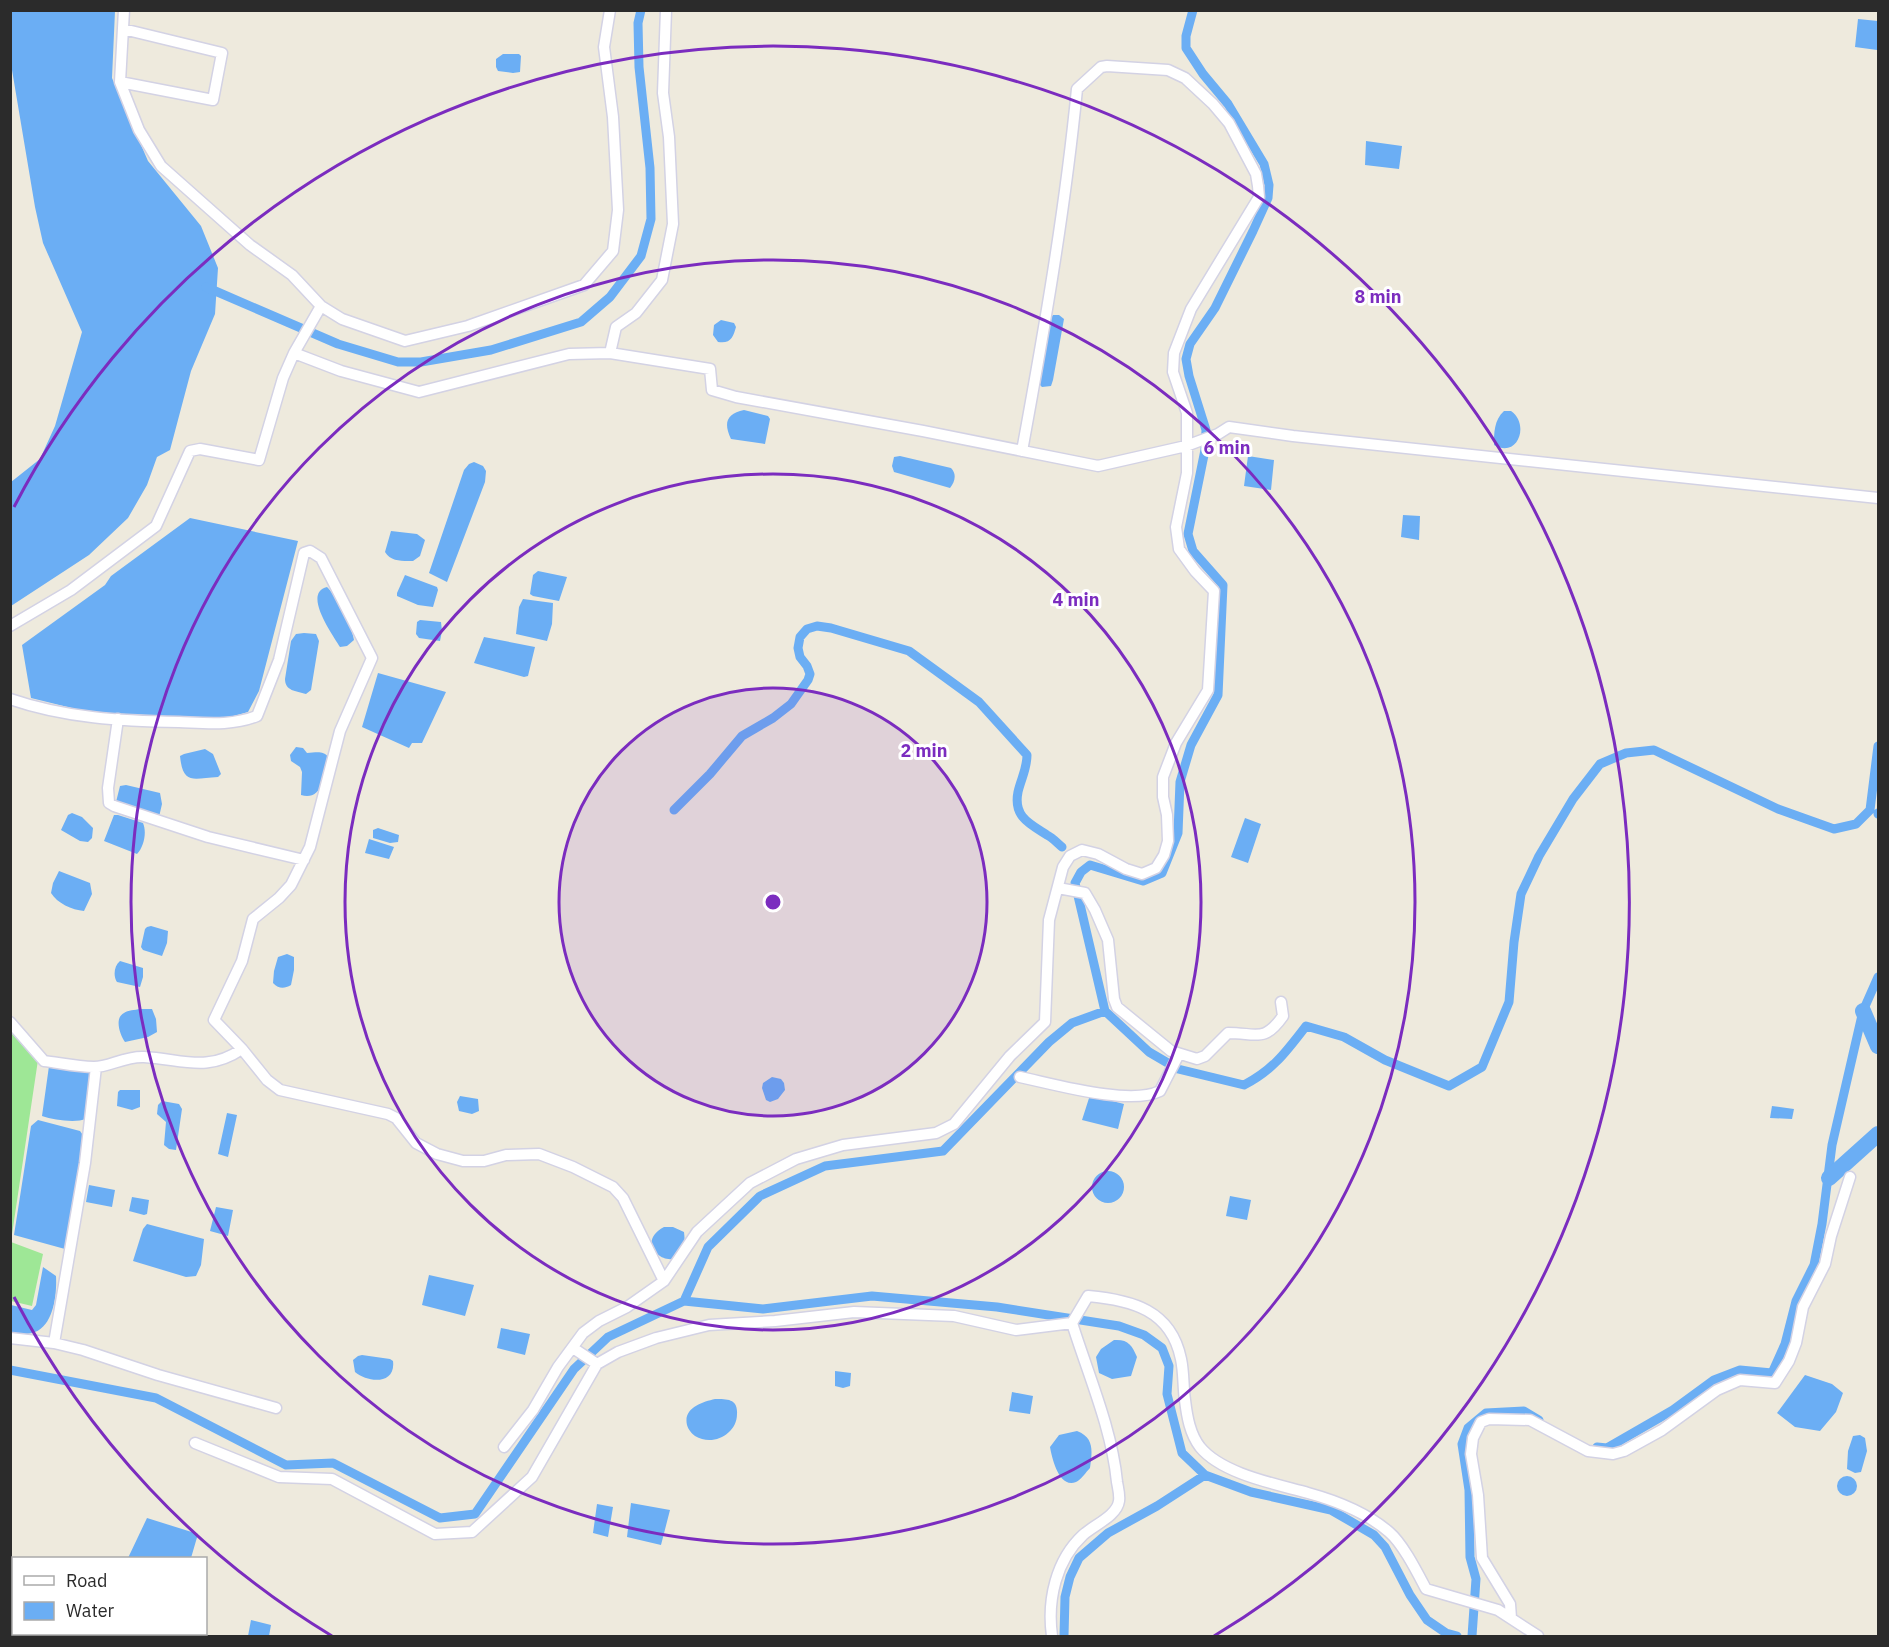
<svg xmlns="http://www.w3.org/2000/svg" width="1889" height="1647" viewBox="0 0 1889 1647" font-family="'IBM Plex Sans',sans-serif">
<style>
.green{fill:#9ee796}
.water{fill:#6baef4}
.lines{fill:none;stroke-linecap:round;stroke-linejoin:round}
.canal{stroke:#6baef4;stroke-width:9}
.river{stroke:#6baef4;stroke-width:16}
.minor-casing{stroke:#d3d2e4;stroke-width:13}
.minor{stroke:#fff;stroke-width:10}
.ring{fill:none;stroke:#7b2cbf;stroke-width:3}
.centre{fill:#7b2cbf;stroke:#fff;stroke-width:3}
.ring-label{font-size:18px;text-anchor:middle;font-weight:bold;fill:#7b2cbf;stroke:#fff;stroke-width:6;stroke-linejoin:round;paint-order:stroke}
</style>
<rect width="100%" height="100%" fill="#eeeadd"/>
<path class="green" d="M11 1030 38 1060 11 1241Z
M11 1242 43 1254 32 1306 11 1301Z"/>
<path class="water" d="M11 11H115L112 78 148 161 201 226 218 268 215 314 191 371 170 450 157 457 147 485 128 518 89 555 11 606V482L40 459 55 426 82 332 43 243 35 207 11 64Z
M1858 19 1878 21 1877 50 1855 47Z
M503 54H519L521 56 520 72 513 73 498 71 496 67V59Z
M1366 141 1402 146 1399 169 1365 165Z
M1053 315H1059L1064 319 1053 380 1051 386 1042 387 1040 385 1039 377 1050 319Z
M721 320 734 323 736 327C733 337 731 344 718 342L713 335 714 325Z
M744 410 768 416 770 419 765 444 731 439C723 422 727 414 744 410Z
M1504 411H1511C1530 424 1518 459 1494 445 1494 433 1494 420 1504 411Z
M900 456 951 468C957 474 955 482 950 488L894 472 892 466 894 457Z
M1248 456 1274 460 1271 490 1244 486Z
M474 462 483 466 486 471 485 482 447 582 429 573 464 470 469 464Z
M1403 515 1420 516 1419 540 1401 537Z
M190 518 298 541 259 691 248 712 230 717 202 718 88 712 31 698 22 645 105 585 111 576Z
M391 531 417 534 425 540 420 556 413 561C403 561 391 562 385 552Z
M538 571 567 577 559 601 533 596 530 594 533 575Z
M405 575 437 587 438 590 433 607 418 605 397 596V593Z
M327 587C337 597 352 626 354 640L347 646 340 647C333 635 302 593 327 587Z
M523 599 553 603 552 624 547 641 516 634 519 607Z
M420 620 441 622 442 631 440 641 419 638 416 634 417 622Z
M304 633 316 634 319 641 311 690 306 694C296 691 285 691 285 679L291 641 296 634Z
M484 637 535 647 528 676 524 677 474 663Z
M378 673 446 692 422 743H412L409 748 362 727Z
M296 747 303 748 307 753C315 753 323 750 328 757 327 773 322 802 301 795L302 772 300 767 291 761 290 755Z
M205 749 213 754 221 774 218 777C194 778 183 786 180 756L184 754Z
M126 785 160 793 162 804 159 817 116 802 120 786Z
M72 813 82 817 93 828 92 838 88 842 80 841 61 830 68 815Z
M114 815H118L143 823C147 832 144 847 137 854L104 841Z
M1245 818 1261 824 1248 863 1231 857Z
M378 828 399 835 398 842 390 843 373 838V830Z
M369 839 394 847 389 859 365 853Z
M59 871 90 883 92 894 84 911C72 910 57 903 51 893L53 883Z
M151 926 168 931 167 943 162 956 143 950 141 947 145 929 147 927Z
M287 954 294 957V970L291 985C284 989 279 989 273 983L274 971 278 957Z
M120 961 143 968V977L140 987 117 982C113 976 114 966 120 961Z
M140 1009H152L156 1019 157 1032 148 1037 125 1042C120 1035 114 1018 124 1013 128 1010 135 1010 140 1009Z
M49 1066 90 1071 86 1119C75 1123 54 1120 42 1116Z
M772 1077 781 1079 784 1083 785 1090 778 1099 770 1102 766 1100 762 1088 763 1083Z
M120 1090H140V1107L132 1110 117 1106 118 1092Z
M1090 1095 1124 1104 1118 1129 1082 1120Z
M460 1096 478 1099 479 1111 472 1114 459 1111 457 1102Z
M162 1101 179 1104 182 1109 176 1150 169 1149 164 1145 166 1122 157 1114 158 1105Z
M1772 1106 1794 1109 1792 1119 1770 1118Z
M227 1113 237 1115 228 1157 218 1154Z
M38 1120 80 1131 85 1138 73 1212 65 1249 14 1235 31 1126Z
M1092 1187a16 16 0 1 1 32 0a16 16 0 1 1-32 0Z
M89 1185 115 1190 112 1207 86 1202Z
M1230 1196 1251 1200 1247 1220 1226 1216Z
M132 1197 149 1200 147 1214 144 1215 129 1211Z
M216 1207 233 1210 228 1236 210 1231Z
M147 1224 204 1239 201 1265 196 1276 186 1277 133 1261 143 1229Z
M664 1227H673L684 1232C691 1285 625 1248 664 1227Z
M43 1267 56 1276C57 1293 54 1325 35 1332 28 1335 18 1334 11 1335V1305L32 1310 36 1305Z
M429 1275 474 1285 465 1316 422 1305Z
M501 1328 530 1334 525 1355 497 1348Z
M1114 1340C1128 1339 1132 1345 1137 1357L1131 1376 1112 1379 1099 1373 1096 1357 1101 1349Z
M362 1355 390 1359 393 1361C396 1385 368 1383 355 1372L353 1360 358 1356Z
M835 1371 851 1373 850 1386 843 1388 835 1386Z
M1805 1375 1832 1384 1843 1393 1836 1412 1820 1431 1795 1427 1777 1413Z
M1012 1392 1033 1396 1030 1414 1009 1411Z
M715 1399C728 1399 738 1399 737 1414 737 1434 713 1447 695 1436 692 1434 688 1429 687 1425 683 1408 702 1402 715 1399Z
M1077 1431C1095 1438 1092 1452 1090 1468 1086 1472 1081 1480 1076 1482 1059 1489 1052 1458 1050 1447L1059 1435Z
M1860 1435 1865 1438 1867 1451 1861 1472 1855 1473 1847 1469 1848 1451 1853 1436Z
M1837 1486a10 10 0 1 1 20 0a10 10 0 1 1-20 0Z
M631 1503 670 1510 661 1545 627 1537Z
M597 1504 613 1507 608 1537 593 1533Z
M147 1518 198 1534 191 1558H168L162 1557 161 1558H128Z
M251 1620 271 1625 269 1636H248Z"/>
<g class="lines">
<path class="canal" d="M1193 10 1186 36V48L1203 74 1228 104 1264 164 1269 185 1268 198 1253 231 1215 308 1190 344 1186 359 1189 376 1206 430 1205 450 1188 534 1193 551 1223 585 1218 695 1191 745 1180 782 1178 833 1162 873 1143 881 1090 865 1081 872 1075 883 1105 1011 1149 1052 1178 1069 1244 1085C1273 1070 1286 1052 1306 1026L1344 1037 1385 1060 1449 1086 1482 1067 1509 1002 1514 942 1521 894 1539 856 1573 799 1600 764 1626 753 1654 750 1778 809 1834 829 1856 824 1870 810 1878 746
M206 287 338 344 398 362H421L491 350 581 322 610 297 641 256 651 219 650 168 639 67 638 23 641 10
M674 810 710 774 742 736 773 718 791 704 808 680 810 674 807 666 800 657 798 648 800 637 807 629 817 626 831 628 909 651 979 702 1027 755C1027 769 1021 779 1018 792 1013 817 1030 824 1047 835 1053 838 1057 843 1062 847
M1878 813V814
M684 1301 708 1247 760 1196 825 1166 943 1151 1049 1042 1072 1023 1105 1011
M10 1370 156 1398 286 1465 333 1463 440 1518 475 1514 574 1369 608 1337 684 1301 763 1309 872 1296 997 1307 1119 1326 1144 1335 1162 1348 1169 1366 1167 1394 1182 1453 1205 1475
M1597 1447 1607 1448 1673 1410 1714 1380 1740 1370 1772 1373 1785 1344 1796 1301 1814 1265 1822 1224 1832 1145 1863 1011 1878 977
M1064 1636 1065 1597 1070 1577 1079 1558 1108 1533 1157 1506 1205 1475 1251 1492 1331 1510 1374 1535 1385 1547 1410 1595 1427 1620 1446 1633 1457 1636
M1472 1636 1476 1579 1470 1557 1469 1490 1462 1444 1468 1428 1486 1413 1524 1411 1539 1420"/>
<path class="river" d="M1863 1011 1878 1046
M1829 1178 1878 1134"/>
<defs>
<path id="minor" d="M124 10 120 82 139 130 161 166 250 245 292 275 321 306 342 319 405 341 468 326 584 285 613 251 618 210 613 117 604 47 610 10
M120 82 213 100 222 53 123 29
M294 353 321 306
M610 353 710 369 712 390 736 397 923 431 1098 466 1186 446 1218 434 1229 427 1293 436 1878 498
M10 626 71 590 156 526 190 451 200 449 259 460 283 378 294 353 341 371 419 392 569 354 610 353 616 327 636 313 662 280 673 224 669 137 663 93 666 10
M10 699C65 718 122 721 179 722 206 723 232 726 257 716L279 660 304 553 310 551 321 558 372 658 340 731 310 847 291 885 279 898 253 919 242 961 214 1020 242 1049 267 1080 280 1090 388 1114 396 1118 416 1143 437 1154 463 1161H484L506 1155 539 1154 573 1167 613 1187 623 1198 664 1281
M118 719 108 788 109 803 114 806 208 837 304 860
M1058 888 1085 893 1095 910 1108 940 1114 999 1117 1007 1171 1051 1197 1059 1205 1056 1228 1033C1257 1033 1264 1043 1283 1016L1281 1002
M10 1022 44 1061C60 1063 78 1067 94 1067 109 1067 125 1056 144 1057 182 1059 207 1073 242 1049
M1020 1077C1054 1084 1130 1106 1160 1091L1179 1054
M10 1338 54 1343 83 1350 158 1375 276 1408
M54 1343 85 1163 96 1067
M573 1348 597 1364
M195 1443 279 1477 332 1479 435 1534 472 1532 532 1477 597 1364 618 1352 656 1338 709 1325 775 1321 854 1312 954 1316 1016 1330 1072 1323
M504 1447 533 1410 558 1367 583 1333 599 1321 627 1307 664 1281 697 1232 750 1183 796 1159 843 1145 936 1133 954 1124 1010 1056 1045 1022 1049 920 1063 867 1070 856 1082 850 1098 854 1126 869 1142 874 1156 868 1164 855 1168 841 1167 815 1163 797V777L1176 743 1208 690 1214 591 1195 571 1179 549 1176 527 1187 473V413L1173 372 1174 353 1191 309 1259 197 1258 186 1256 174 1229 123 1213 104 1185 78 1168 70 1107 66 1101 67 1077 89C1065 211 1044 331 1022 451
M1511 1618 1510 1604 1482 1558 1478 1495 1471 1454 1473 1438 1481 1422 1489 1419 1530 1420 1588 1451 1613 1454 1624 1451 1662 1430 1717 1390 1740 1380 1775 1383 1789 1361 1796 1343 1803 1307 1825 1264 1831 1236 1850 1177
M1052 1636C1047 1600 1056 1560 1083 1535 1094 1525 1117 1516 1119 1501 1120 1495 1118 1488 1117 1482 1112 1429 1088 1374 1072 1323L1088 1296C1132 1300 1171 1310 1181 1359 1184 1373 1183 1387 1185 1400 1187 1417 1190 1434 1200 1447 1222 1474 1276 1484 1308 1493 1337 1501 1366 1512 1389 1532 1403 1544 1417 1572 1426 1589L1498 1610 1538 1636"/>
</defs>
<use href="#minor" class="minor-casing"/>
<use href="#minor" class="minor"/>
</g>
<circle cx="773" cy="902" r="214" fill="#7b2cbf" fill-opacity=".12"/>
<g class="ring">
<circle cx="773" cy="902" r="214"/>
<circle cx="773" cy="902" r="428"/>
<circle cx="773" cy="902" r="642"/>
<path d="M332 1636A856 856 0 0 1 14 1297M14 507A856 856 0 1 1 1214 1636"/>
</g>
<circle cx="773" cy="902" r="9" class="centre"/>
<g class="ring-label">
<text x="1378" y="303">8 min</text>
<text x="1227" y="454">6 min</text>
<text x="1076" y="606">4 min</text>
<text x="924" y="757">2 min</text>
</g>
<rect width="1889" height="1647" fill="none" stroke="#2b2b2b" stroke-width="24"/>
<rect x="12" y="1557" width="195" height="78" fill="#ffffff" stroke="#aaaaaa" stroke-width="1.5"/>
<rect x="24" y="1576" width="30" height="9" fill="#ffffff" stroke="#aaaaaa" stroke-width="1.5"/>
<text x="66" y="1587" font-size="18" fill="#2b2b2b">Road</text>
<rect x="24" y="1602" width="30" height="18" fill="#6baef4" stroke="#aaaaaa" stroke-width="1.5"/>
<text x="66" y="1617" font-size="18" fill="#2b2b2b">Water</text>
</svg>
